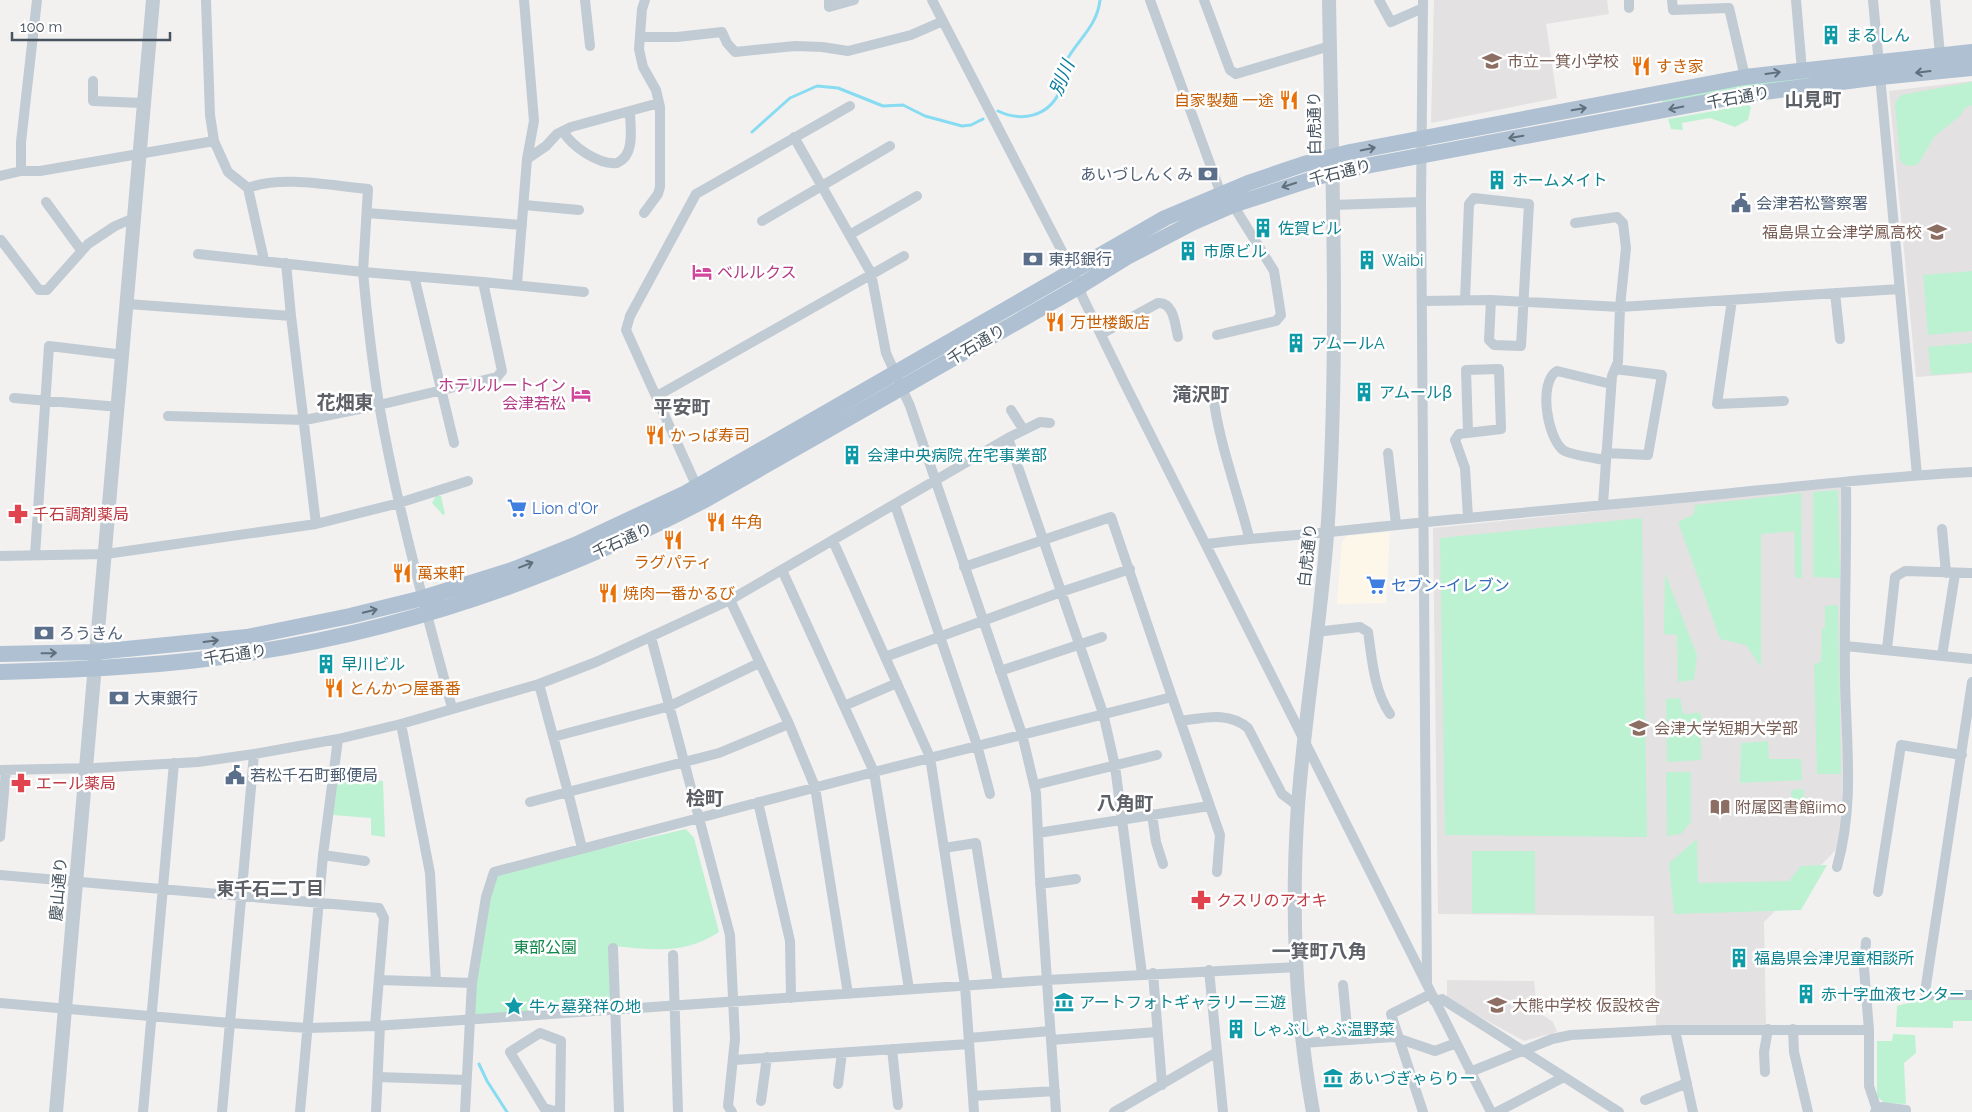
<svg xmlns="http://www.w3.org/2000/svg" width="1972" height="1112" viewBox="0 0 1972 1112" font-family="Raleway,'Noto Sans JP',sans-serif">
<style>
.commercial{fill:#fdf7e9}
.education{fill:#e4e1e2}
.green{fill:#bcf2d1}
.lines{fill:none;stroke-linecap:round;stroke-linejoin:round}
.stream{stroke:#87dcf2;stroke-width:3}
.minor{stroke:#c0cbd3;stroke-width:10}
.tertiary{stroke:#c0cbd3;stroke-width:14}
.primary{stroke:#aec0d1;stroke-width:16}
.oneway{stroke:#616f7c}
.labels{text-anchor:middle;stroke-width:5;stroke-linejoin:round;paint-order:stroke}
.culture-label{font-size:16px;fill:#0d838f;stroke:#fff;text-anchor:start}
.education-label{font-size:16px;fill:#785e54;stroke:#fff;text-anchor:start}
.food-label{font-size:16px;fill:#c56008;stroke:#fff;text-anchor:start}
.street-label{font-size:16px;fill:#47545f;stroke:#fff}
.service-label{font-size:16px;fill:#4e5e75;stroke:#fff;text-anchor:start}
.hotel-label{font-size:16px;fill:#b23c85;stroke:#fff;text-anchor:start}
.shop-label{font-size:16px;fill:#366cbe;stroke:#fff;text-anchor:start}
.health-label{font-size:16px;fill:#be3a42;stroke:#fff;text-anchor:start}
.park-label{font-size:16px;fill:#11874b;stroke:#fff}
.water-label{font-size:18px;font-style:italic;fill:#057e9d;stroke:#fff}
.neighbourhood-label{font-size:18px;font-weight:bold;fill:#5c6066;stroke:#fff}
.quarter-label{font-size:19px;font-weight:bold;fill:#5c6066;stroke:#fff}
</style>
<rect width="100%" height="100%" fill="#f3f0f0"/>
<path class="commercial" d="M1390 532 1386 603 1337 604 1342 542 1346 536Z"/>
<path class="education" d="M1434 0H1607L1609 14 1546 24 1557 98 1431 123Z
M1972 81V373L1916 377 1889 91Z
M1842 486 1845 785 1842 821 1837 849 1764 922 1766 1027H1656L1654 916 1438 914 1433 528Z
M1447 980 1534 981 1537 1011 1553 1022 1557 1032 1524 1041 1447 999Z"/>
<path class="green" d="M1855 73 1663 102 1662 101 1663 99 1720 87Z
M1972 82V105L1965 108 1960 116 1935 136 1918 164 1913 166 1904 165 1900 160 1895 103 1901 95Z
M1748 105 1751 107 1748 120 1735 127 1710 118 1682 123 1683 130 1671 129 1668 119Z
M1972 271V331L1928 335 1923 275Z
M1972 343V372L1931 375 1928 347Z
M1838 490 1840 578 1813 577V492Z
M1801 493 1802 578H1795L1794 531 1761 534V667L1746 645 1720 639 1678 522 1694 514 1695 505Z
M436 496H441L445 514 443 515 432 503Z
M1642 518 1647 837 1445 835 1440 538Z
M1665 573 1697 655 1694 680 1678 682 1677 635 1664 634Z
M1838 605 1841 774H1817L1814 664 1821 662 1822 629 1825 627V606Z
M1680 698 1683 714 1701 713V760L1667 762 1666 699Z
M1768 741 1769 759H1801L1802 780 1740 783 1741 743Z
M1666 772H1691V822L1681 834 1667 836Z
M336 776 383 781 385 837 371 835V818L332 815Z
M1804 789 1803 813H1792L1791 790Z
M686 829 694 838 719 932C682 956 652 949 611 946L613 1009 471 1018 493 877 527 866Z
M1697 839 1698 883 1789 881 1801 866 1827 865 1801 910 1674 914 1669 863Z
M1472 851H1535V913H1472Z
M1923 999H1972V1021H1953V1028L1896 1027 1897 1006Z
M1893 1034 1915 1035 1916 1053 1904 1063 1906 1104 1885 1103 1877 1097V1041H1892Z"/>
<g class="lines">
<path class="stream" d="M998 111C1021 122 1047 117 1059 93 1063 84 1061 72 1065 63 1077 40 1097 27 1100 0
M752 132 790 98 817 86 838 88 883 106 903 105 925 116 962 126 971 125 983 119
M479 1064 487 1081 507 1112"/>
<path class="minor" d="M206 0 210 115 214 141 228 172 248 188 264 260
M585 0 590 46
M829 0V7L854 0
M932 0 1080 286 1082 296 1124 382 1491 1112
M1150 0 1221 194
M1204 0 1230 70 1236 74 1330 46
M1379 0 1391 22 1423 8
M1423 0 1421 202 1427 982
M1629 0V8
M1672 0 1673 10 1729 8 1745 77
M1796 0 1802 70
M1873 0 1917 475
M1935 0 1940 55
M640 37H677L722 32 727 43 735 52 795 46 822 47 848 51 911 35 943 21
M93 81V101L143 103
M563 131C572 147 599 165 617 163 636 155 630 127 630 111
M794 137 871 273 886 353 910 406 1022 734 1036 793 1040 879 1056 1112
M527 159 546 146 557 134 571 127 659 103
M21 171H40L214 141
M0 176 21 171V142L37 0
M46 202 81 250
M524 205 579 210
M1333 205 1421 202
M367 213 522 225
M644 213 658 194 660 187V107L656 90 643 67 639 49 642 9 645 0
M762 221 890 146
M1575 223 1617 217 1623 223 1626 248 1620 307 1618 362 1612 376 1603 504
M851 234 917 196
M1 240 39 290H47L88 244 115 226 134 218
M198 254 363 272 368 189C333 186 281 175 248 188
M286 263 291 316
M414 276 454 443
M483 282 584 292
M517 284 527 159 534 121 524 0
M1835 293 1840 339
M1465 300 1469 204 1474 198 1529 204 1521 346 1494 345 1489 340 1491 300
M1732 300 1717 404 1784 401
M1423 301 1491 300 1620 307 1900 289
M1101 334 1158 303C1174 302 1175 325 1178 337
M1217 335 1276 321 1281 315 1274 271 1233 205
M1213 395C1219 443 1237 490 1249 537
M657 396 904 256
M14 398 119 407
M1011 410 1023 429
M168 416 305 420 379 405 497 377 502 371 483 282 363 272C367 316 372 360 379 404 397 507 425 608 452 708
M1468 432 1466 370 1499 369 1501 429 1459 434 1455 440 1465 468 1468 517
M1008 438 1040 422 1050 423
M1388 453 1396 524
M1606 453 1648 455 1662 375 1615 369
M1605 460C1595 458 1570 455 1563 450 1547 437 1538 382 1557 371L1611 384
M697 487 626 330 630 316 696 194 850 106
M895 505 977 745 990 794
M316 524 399 503 468 481
M1942 529 1946 573
M833 541 930 757 965 986 974 1112
M1207 544C1248 538 1288 536 1330 532 1440 520 1550 510 1660 500 1764 491 1868 477 1972 472
M35 555 49 346 124 355
M0 556 106 554 316 524 291 316 128 304
M782 570 874 772 909 989
M730 600 789 724 815 787 848 994
M1315 632 1360 627 1368 632C1372 659 1374 691 1390 714
M651 637 730 935 735 1039 728 1106 732 1112
M1846 646 1972 659
M1887 649 1895 577 1905 571 1972 573
M1942 656 1955 574
M885 657 1061 592 1130 569
M1000 671 1102 637
M1972 682 1925 992 1929 995H1972
M539 684 568 792 719 753 789 724
M1172 697 1220 835 1217 872
M844 706 897 683
M1180 721C1204 718 1229 711 1248 728L1282 794 1298 806
M401 724 430 873 436 982
M553 737 670 706 759 663
M0 770 95 768 198 762 254 754 338 739 401 724 539 684 596 662 730 600 1008 438 1103 713 1115 766 1142 974
M1035 785 1157 755
M530 802 568 792 582 848
M758 802 790 941 791 998
M1152 814 1156 842 1163 864
M1038 833 1209 806
M0 837 6 770
M944 848 976 843 998 983
M323 855 365 861
M1837 867C1855 802 1846 743 1845 677 1844 612 1847 547 1846 483
M0 875 379 908 384 918 375 1026
M1040 884 1076 879
M1878 892 1901 745 1962 755
M613 948 619 1112
M673 955 678 1112
M1209 970 1223 1112
M1153 973 1162 1085
M379 980 472 983
M1343 985 1348 1038
M1434 1001 1442 999 1619 1112
M0 1003 230 1023 308 1028 375 1026 1047 980 1298 967
M1793 1029 1794 1052 1808 1112
M1675 1030 1693 1112
M1869 1030V1086L1877 1110
M969 1038 1050 1031
M1051 1040 1157 1032
M1302 1043 1394 1037 1435 1051 1456 1043
M892 1049 898 1105
M734 1060 969 1044
M1470 1072 1552 1039 1571 1035 1664 1030H1869L1864 968 1866 942
M1765 1072 1764 1052 1768 1029
M378 1077 466 1080
M838 1084 842 1053
M973 1096 1055 1091
M1645 1100 1687 1083
M761 1101 767 1057
M143 1112 174 763
M222 1112 254 754
M300 1112 323 855 338 739
M376 1112 380 1026
M465 1112 472 983 486 897 494 872 874 772 1172 697 1111 517 964 567
M558 1112 544 1108 510 1052 540 1033 561 1041 560 1112
M1114 1112 1217 1052
M1423 1112 1391 1014 1431 994
M1497 1112 1560 1079
M1875 1112 1882 1107 1906 1110V1112"/>
<path class="tertiary" d="M56 1112 153 0
M1313 1112C1295 1012 1291 907 1298 805 1305 710 1322 616 1328 521 1339 348 1332 173 1329 0"/>
<path class="primary" d="M0 654 96 652 247 637 350 616 423 598 515 569 575 545 686 493 1165 218 1248 183 1304 164 1350 152 1745 77 1972 52
M0 672C83 670 167 666 249 653 408 629 561 575 703 501L1080 286 1127 257 1192 223 1233 205 1334 172 1749 94 1880 77 1972 68"/>
</g>
<defs><path id="oneway-shaft" d="M-6 0H5M1.5-3L5.5 0L1.5 3" fill="none" stroke-width="1.6" stroke-linecap="round" stroke-linejoin="round" transform="scale(1.25)"/></defs>
<g class="oneway">
<use href="#oneway-shaft" transform="translate(1923 72) rotate(173)"/>
<use href="#oneway-shaft" transform="translate(1773 73) rotate(-8)"/>
<use href="#oneway-shaft" transform="translate(1676 108) rotate(169)"/>
<use href="#oneway-shaft" transform="translate(1579 109) rotate(-10)"/>
<use href="#oneway-shaft" transform="translate(1516 137) rotate(170)"/>
<use href="#oneway-shaft" transform="translate(1368 149) rotate(-11)"/>
<use href="#oneway-shaft" transform="translate(1289 185) rotate(162)"/>
<use href="#oneway-shaft" transform="translate(526 565) rotate(-21)"/>
<use href="#oneway-shaft" transform="translate(370 611) rotate(-14)"/>
<use href="#oneway-shaft" transform="translate(211 641) rotate(-7)"/>
<use href="#oneway-shaft" transform="translate(49 653) rotate(-1)"/>
</g>
<defs>
<symbol id="building-bare" viewBox="-9 -9 18 18"><path d="M-4-6H4V6H1V3H-1V6H-4ZM-2.5-4.3h1.7v1.8h-1.7ZM.8-4.3h1.7v1.8H.8ZM-2.5-1h1.7V.8h-1.7ZM.8-1h1.7V.8H.8Z" fill="#0f9aa8" stroke="#fff" stroke-width="2.5" paint-order="stroke"/></symbol>
<symbol id="school-bare" viewBox="-9 -9 18 18"><path d="M0-5L7-2L0 1L-7-2ZM-4 1L0 2.5L4 1V4Q0 6-4 4Z" fill="#8d6e63" stroke="#fff" stroke-width="2.5" paint-order="stroke"/></symbol>
<symbol id="restaurant-bare" viewBox="-9 -9 18 18"><path d="M-5-6h1v4h1v-4h1v4h1v-4h1v5L-1.5 .5V6h-2V.5L-5-1ZM5-6V6H3V1.5H1.5Q1.5-4 5-6Z" fill="#e8710a" stroke="#fff" stroke-width="2.5" paint-order="stroke"/></symbol>
<symbol id="bank-bare" viewBox="-9 -9 18 18"><path d="M-6-4H6V4H-6ZM0-2.3a2.3 2.3 0 1 0 0 4.6a2.3 2.3 0 1 0 0-4.6Z" fill="#5c6f8a" stroke="#fff" stroke-width="2.5" paint-order="stroke"/></symbol>
<symbol id="civic-bare" viewBox="-9 -9 18 18"><path d="M-.6-6.5H3V-4.5H.6V-3L4-1V1h2V6H-6V1h2V-1L-.6-3ZM-1.2 2.5V6h2.4V2.5Z" fill="#5c6f8a" stroke="#fff" stroke-width="2.5" paint-order="stroke"/></symbol>
<symbol id="hotel-bare" viewBox="-9 -9 18 18"><path d="M-6-4.5h1.5V1H6V5H4.5V3h-9V5H-6ZM-4 0a1.8 1.8 0 1 1 3.6 0ZM.5 0V-2.5h3Q6-2.5 6 0Z" fill="#d1479c" stroke="#fff" stroke-width="2.5" paint-order="stroke"/></symbol>
<symbol id="supermarket-bare" viewBox="-9 -9 18 18"><path d="M-6-5.5h2.5l.6 2H6L4.5 2H-2.5L-4.4-4H-6ZM-1.5 3.2a1.3 1.3 0 1 0 .1 0ZM3 3.2a1.3 1.3 0 1 0 .1 0Z" fill="#3f7fe0" stroke="#fff" stroke-width="2.5" paint-order="stroke"/></symbol>
<symbol id="pharmacy-bare" viewBox="-9 -9 18 18"><path d="M-2-6h4v4h4v4h-4v4h-4v-4h-4v-4h4Z" fill="#e0444e" stroke="#fff" stroke-width="2.5" paint-order="stroke"/></symbol>
<symbol id="university-bare" viewBox="-9 -9 18 18"><path d="M0-5L7-2L0 1L-7-2ZM-4 1L0 2.5L4 1V4Q0 6-4 4Z" fill="#8d6e63" stroke="#fff" stroke-width="2.5" paint-order="stroke"/></symbol>
<symbol id="library-bare" viewBox="-9 -9 18 18"><path d="M-6-4Q-3-5.5-.7-3.5V5Q-3 3-6 4ZM6-4Q3-5.5 .7-3.5V5Q3 3 6 4Z" fill="#8d6e63" stroke="#fff" stroke-width="2.5" paint-order="stroke"/></symbol>
<symbol id="museum-bare" viewBox="-9 -9 18 18"><path d="M0-6L6-3V-2H-6V-3ZM-5-1h2V3h-2ZM-1-1h2V3h-2ZM3-1h2V3H3ZM-6 4H6V6H-6Z" fill="#0f9aa8" stroke="#fff" stroke-width="2.5" paint-order="stroke"/></symbol>
<symbol id="sight-bare" viewBox="-9 -9 18 18"><path d="M0-6L1.8-2.2L6-1.7L2.9 1.2L3.7 5.4L0 3.3L-3.7 5.4L-2.9 1.2L-6-1.7L-1.8-2.2Z" fill="#0f9aa8" stroke="#fff" stroke-width="2.5" paint-order="stroke"/></symbol>
</defs>
<g fill-rule="evenodd">
<use href="#building-bare" x="1817" y="21" width="28" height="28"/>
<use href="#school-bare" x="1478" y="47" width="28" height="28"/>
<use href="#restaurant-bare" x="1627" y="52" width="28" height="28"/>
<use href="#restaurant-bare" x="1275" y="86" width="28" height="28"/>
<use href="#bank-bare" x="1194" y="160" width="28" height="28"/>
<use href="#building-bare" x="1483" y="166" width="28" height="28"/>
<use href="#civic-bare" x="1727" y="189" width="28" height="28"/>
<use href="#building-bare" x="1249" y="214" width="28" height="28"/>
<use href="#school-bare" x="1923" y="218" width="28" height="28"/>
<use href="#building-bare" x="1174" y="237" width="28" height="28"/>
<use href="#bank-bare" x="1019" y="245" width="28" height="28"/>
<use href="#building-bare" x="1353" y="246" width="28" height="28"/>
<use href="#hotel-bare" x="688" y="258" width="28" height="28"/>
<use href="#restaurant-bare" x="1041" y="308" width="28" height="28"/>
<use href="#building-bare" x="1282" y="329" width="28" height="28"/>
<use href="#building-bare" x="1350" y="378" width="28" height="28"/>
<use href="#hotel-bare" x="567" y="380" width="28" height="28"/>
<use href="#restaurant-bare" x="641" y="421" width="28" height="28"/>
<use href="#building-bare" x="838" y="441" width="28" height="28"/>
<use href="#supermarket-bare" x="503" y="494" width="28" height="28"/>
<use href="#pharmacy-bare" x="4" y="500" width="28" height="28"/>
<use href="#restaurant-bare" x="702" y="508" width="28" height="28"/>
<use href="#restaurant-bare" x="659" y="526" width="28" height="28"/>
<use href="#restaurant-bare" x="388" y="559" width="28" height="28"/>
<use href="#supermarket-bare" x="1362" y="571" width="28" height="28"/>
<use href="#restaurant-bare" x="594" y="579" width="28" height="28"/>
<use href="#bank-bare" x="30" y="619" width="28" height="28"/>
<use href="#building-bare" x="312" y="650" width="28" height="28"/>
<use href="#restaurant-bare" x="320" y="674" width="28" height="28"/>
<use href="#bank-bare" x="105" y="684" width="28" height="28"/>
<use href="#university-bare" x="1625" y="714" width="28" height="28"/>
<use href="#civic-bare" x="221" y="761" width="28" height="28"/>
<use href="#pharmacy-bare" x="7" y="769" width="28" height="28"/>
<use href="#library-bare" x="1706" y="793" width="28" height="28"/>
<use href="#pharmacy-bare" x="1187" y="886" width="28" height="28"/>
<use href="#building-bare" x="1725" y="944" width="28" height="28"/>
<use href="#building-bare" x="1792" y="980" width="28" height="28"/>
<use href="#museum-bare" x="1050" y="988" width="28" height="28"/>
<use href="#school-bare" x="1483" y="991" width="28" height="28"/>
<use href="#sight-bare" x="500" y="992" width="28" height="28"/>
<use href="#building-bare" x="1222" y="1015" width="28" height="28"/>
<use href="#museum-bare" x="1319" y="1064" width="28" height="28"/>
</g>
<g class="labels">
<g class="culture-label">
<text x="1846" y="41">まるしん</text>
<text x="1512" y="186">ホームメイト</text>
<text x="1278" y="234">佐賀ビル</text>
<text x="1203" y="257">市原ビル</text>
<text x="1382" y="266">Waibi</text>
<text x="1311" y="349">アムールA</text>
<text x="1379" y="398">アムールβ</text>
<text x="867" y="461">会津中央病院 在宅事業部</text>
<text x="341" y="670">早川ビル</text>
<text x="1754" y="964">福島県会津児童相談所</text>
<text x="1821" y="1000">赤十字血液センター</text>
<text x="1079" y="1008">アートフォトギャラリー三遊</text>
<text x="529" y="1012">牛ヶ墓発祥の地</text>
<text x="1251" y="1035">しゃぶしゃぶ温野菜</text>
<text x="1348" y="1084">あいづぎゃらりー</text>
</g>
<g class="education-label">
<text x="1507" y="67">市立一箕小学校</text>
<text x="1922" y="238" text-anchor="end">福島県立会津学鳳高校</text>
<text x="1654" y="734">会津大学短期大学部</text>
<text x="1735" y="813">附属図書館iimo</text>
<text x="1512" y="1011">大熊中学校 仮設校舎</text>
</g>
<g class="food-label">
<text x="1656" y="72">すき家</text>
<text x="1274" y="106" text-anchor="end">自家製麺 一途</text>
<text x="1070" y="328">万世楼飯店</text>
<text x="670" y="441">かっぱ寿司</text>
<text x="731" y="528">牛角</text>
<text x="673" y="568" text-anchor="middle">ラグパティ</text>
<text x="417" y="579">萬来軒</text>
<text x="623" y="599">焼肉一番かるび</text>
<text x="349" y="694">とんかつ屋番番</text>
</g>
<g class="street-label">
<text transform="translate(1738 97) rotate(-10)" y="6">千石通り</text>
<text transform="translate(1314 123) rotate(-91)" y="6">白虎通り</text>
<text transform="translate(1340 172) rotate(-14)" y="6">千石通り</text>
<text transform="translate(976 344) rotate(-30)" y="6">千石通り</text>
<text transform="translate(622 540) rotate(-24)" y="6">千石通り</text>
<text transform="translate(1307 555) rotate(-84)" y="6">白虎通り</text>
<text transform="translate(235 654) rotate(-8)" y="6">千石通り</text>
<text transform="translate(58 889) rotate(-85)" y="6">慶山通り</text>
</g>
<g class="service-label">
<text x="1193" y="180" text-anchor="end">あいづしんくみ</text>
<text x="1756" y="209">会津若松警察署</text>
<text x="1048" y="265">東邦銀行</text>
<text x="59" y="639">ろうきん</text>
<text x="134" y="704">大東銀行</text>
<text x="250" y="781">若松千石町郵便局</text>
</g>
<g class="hotel-label">
<text x="717" y="278">ベルルクス</text>
<text x="566" y="391" text-anchor="end">ホテルルートイン<tspan x="566" dy="18">会津若松</tspan></text>
</g>
<g class="shop-label">
<text x="532" y="514">Lion d'Or</text>
<text x="1391" y="591">セブン-イレブン</text>
</g>
<g class="health-label">
<text x="33" y="520">千石調剤薬局</text>
<text x="36" y="789">エール薬局</text>
<text x="1216" y="906">クスリのアオキ</text>
</g>
<g class="park-label">
<text x="545" y="953">東部公園</text>
</g>
<g class="water-label">
<text transform="translate(1062 78) rotate(-67)" y="6">別川</text>
</g>
<g class="neighbourhood-label">
<text x="270" y="895">東千石二丁目</text>
</g>
<g class="quarter-label">
<text x="1813" y="106">山見町</text>
<text x="1201" y="401">滝沢町</text>
<text x="345" y="409">花畑東</text>
<text x="682" y="414">平安町</text>
<text x="705" y="805">桧町</text>
<text x="1125" y="810">八角町</text>
<text x="1319" y="958">一箕町八角</text>
</g>
</g>
<path d="M12 32v8h158v-8" fill="none" stroke="#47545f" stroke-width="2.5"/>
<text x="20" y="32" font-size="15" fill="#47545f" stroke="#ffffff" stroke-width="4" paint-order="stroke">100 m</text>
</svg>
